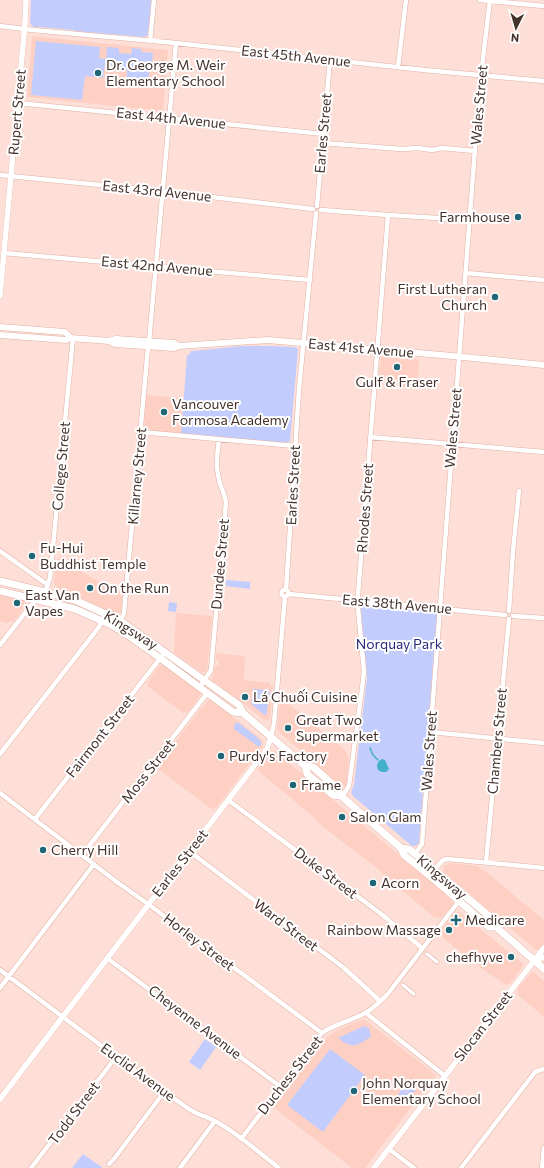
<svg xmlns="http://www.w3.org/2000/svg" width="544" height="1168" viewBox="0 0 544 1168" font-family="Commissioner,sans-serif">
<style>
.built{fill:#fed0c3}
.green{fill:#c3cdfd}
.water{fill:#43b0c9}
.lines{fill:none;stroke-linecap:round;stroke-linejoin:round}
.stream{stroke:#43b0c9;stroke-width:1.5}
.pedestrian-casing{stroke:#e1b1a4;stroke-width:4.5}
.minor-casing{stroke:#e1b1a4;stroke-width:5.5}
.tertiary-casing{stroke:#e1b1a4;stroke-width:6}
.secondary-casing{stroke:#e1b1a4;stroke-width:7}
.primary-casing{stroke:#e1b1a4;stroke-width:8}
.pedestrian{stroke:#fff;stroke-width:3.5}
.minor{stroke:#fff;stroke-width:4.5}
.tertiary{stroke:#fff;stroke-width:5.5}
.secondary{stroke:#fff;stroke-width:6}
.primary{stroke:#fff;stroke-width:7}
.poi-dot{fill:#206676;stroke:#fff;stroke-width:1.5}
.labels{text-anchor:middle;stroke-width:4;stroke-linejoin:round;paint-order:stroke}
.street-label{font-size:14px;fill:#45322d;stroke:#fff}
.poi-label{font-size:14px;fill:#45322d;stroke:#fff;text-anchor:start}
.park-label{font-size:14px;fill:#292a7a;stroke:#fff}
</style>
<rect width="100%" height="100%" fill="#fedfd7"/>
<path class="built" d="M32 36 168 50 163 111 27 97Z
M385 355 415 358 417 359 418 362H419L417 388 378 384 381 359 382 356Z
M146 395 183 398 181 434 149 431 146 429 144 426Z
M60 556 90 577 120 592V594L122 596 121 611 119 613 116 614 81 598 65 593 55 586 54 583 56 560 60 558Z
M0 595 24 600 26 602 25 606 13 622 9 621 8 623 0 621Z
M176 613 212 616 207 670 205 672H201L174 653Z
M216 653 245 656 244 680 270 683V685L273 686 270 719 267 721 264 720 242 702 213 681 212 679 215 667 219 665V662L216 660Z
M160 665H163L201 692 200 696 187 713 184 712 183 713 147 686 148 685 147 683Z
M283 699 347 752 346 754 349 757 347 778 348 780 347 783 345 786 340 785 279 732 277 728 280 702 283 701Z
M209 700H212L262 740 263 742V746L216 808H214L213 810 158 769 159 767 158 765 198 712Z
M274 751 277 753 452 899 453 904 442 917 439 918 436 917 435 918 369 862 317 822V820L257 770 272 752Z
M450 863 478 866 481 869 484 870 544 920V945L539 949 536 950 444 872 443 869 444 866Z
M458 911 524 964 523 966 510 984H507L506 985 471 961 440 935 442 934 441 930Z
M532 972 535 973 544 981V1017L517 994 518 993 517 989Z
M364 1019 436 1075 365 1168H352L273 1107 326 1038 337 1030Z"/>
<path class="green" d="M31 0H152L148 33V35L144 37 74 31 73 30 40 27H34L30 24Z
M36 41 100 47 99 58 107 59 106 57 107 47 119 48V53L131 54 132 48 142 49 141 52 153 53 152 64H150L148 81H152L156 86 126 83 127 70 119 69V67L105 64 103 78 85 76 82 100 31 95Z
M243 346H270L295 347 298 349 290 441 286 443 181 434 187 355H189L191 351Z
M226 580 250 582V589L226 586Z
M169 602 177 603 176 612 168 611Z
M366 604 426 610 428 609 434 610 437 614 419 842C418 845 416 846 412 846L354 797C349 792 352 790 354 785L367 678 361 609 362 607Z
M253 689 270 690 266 716 251 704Z
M235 723H239L259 739 262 744 259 747 234 729V726Z
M364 1026 369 1028 371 1037C355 1046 354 1050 338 1038Z
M205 1039 216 1047 200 1070 189 1062Z
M330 1049 365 1075 323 1132 287 1105Z
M407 1083 416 1090 411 1095 403 1089Z
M402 1089 411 1096 407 1101 398 1094Z
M83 1154 103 1168H72Z"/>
<path class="water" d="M382 759 385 760 389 769 386 772H382L378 770 377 766 378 762Z"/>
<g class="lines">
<path class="stream" d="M370 748 373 755 378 760"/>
<defs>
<path id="pedestrian" d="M427 954 437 962
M403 985 414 994"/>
<path id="minor" d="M480 0 544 6
M0 26 33 30 176 43 424 70 544 81
M150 41 154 0
M398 67 406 0
M18 103 324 134
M323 143 402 149 418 148 432 150 442 148 475 151
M0 175 170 192 313 209
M317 206 330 60
M321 210 388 215 470 220
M4 253 310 280
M466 273 544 280
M149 342 176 43
M141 432 295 446
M370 437 544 452
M0 551 48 585
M281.5 593a3.5 3.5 0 1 1 7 0a3.5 3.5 0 1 1-7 0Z
M286 590 299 389 316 213
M289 594 505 615
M509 611 513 551 519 491
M513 616 544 618
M117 628 124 613 148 347
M0 645 36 599 45 592 50 578 73 338
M200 687 211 670 226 502C224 492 219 484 218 474 215 463 218 451 219 439
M431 732 544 743
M271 737 274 723 285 597
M0 754 99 627 106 613
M0 793 117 882 148 904 322 1033
M342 797 349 786 363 681 364 671 358 608V595L388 215
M228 800 380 913 422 948
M35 819 165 652
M189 851 344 968 380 1001
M415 854 422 844 480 83 490 0
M82 855 208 692
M486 862 509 619
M433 871 443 860 448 859 544 868
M107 958 281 1087
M0 970C62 1016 123 1063 186 1107 195 1114 205 1116 215 1121 238 1133 259 1153 279 1168
M0 988 94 864
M366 1013 445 1076
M241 1139 322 1033C335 1024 351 1021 365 1013 373 1009 380 1001 387 995L459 901
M389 1149 414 1168
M109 1164 114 1159 164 1092
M31 1168 116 1057
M180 1168 215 1121
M461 1168 535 1072 544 1069
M542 1168 544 1148"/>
<path id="tertiary" d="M0 296 25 23 26 0
M535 961 544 957
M0 1099 267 749 271 737
M374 1168 544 948"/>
<path id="secondary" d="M0 327 65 332 71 338
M0 335 66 340 71 338 109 341 116 339 174 343 178 346
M109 341 115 344 174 348 178 346 268 340 453 356 544 365"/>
<path id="primary" d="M0 581 45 592 77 601 121 621 239 705 243 713 305 766 313 767 338 789 341 796 401 848 404 855 435 880 489 927H496L544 969
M0 591 75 609 109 624 123 632 160 658 233 712 243 713
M305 766 307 774 333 795 341 796
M401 848 409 849 495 921 496 927"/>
</defs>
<use href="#pedestrian" class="pedestrian-casing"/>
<use href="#minor" class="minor-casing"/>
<use href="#tertiary" class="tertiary-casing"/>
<use href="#secondary" class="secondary-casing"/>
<use href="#primary" class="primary-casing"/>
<use href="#pedestrian" class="pedestrian"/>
<use href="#minor" class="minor"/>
<use href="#tertiary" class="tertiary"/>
<use href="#secondary" class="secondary"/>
<use href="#primary" class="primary"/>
</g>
<g class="poi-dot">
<circle cx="98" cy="73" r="4"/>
<circle cx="518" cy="217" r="4"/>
<circle cx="495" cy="297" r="4"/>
<circle cx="397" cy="367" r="4"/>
<circle cx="164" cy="412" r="4"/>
<circle cx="32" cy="556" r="4"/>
<circle cx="90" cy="588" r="4"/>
<circle cx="17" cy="603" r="4"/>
<circle cx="245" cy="697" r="4"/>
<circle cx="288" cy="728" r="4"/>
<circle cx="221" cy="756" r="4"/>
<circle cx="293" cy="785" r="4"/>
<circle cx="342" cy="817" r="4"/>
<circle cx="43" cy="850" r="4"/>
<circle cx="373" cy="883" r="4"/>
<path d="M454 914h4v4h4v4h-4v4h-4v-4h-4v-4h4z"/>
<circle cx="449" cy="930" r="4"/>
<circle cx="511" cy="957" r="4"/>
<circle cx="354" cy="1091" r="4"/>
</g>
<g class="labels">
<g class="street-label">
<text transform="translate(296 56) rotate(6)" y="5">East 45th Avenue</text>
<text transform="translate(479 105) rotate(-85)" y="5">Wales Street</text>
<text transform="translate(17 112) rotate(-85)" y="5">Rupert Street</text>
<text transform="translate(171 118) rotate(6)" y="5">East 44th Avenue</text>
<text transform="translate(323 133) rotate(-85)" y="5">Earles Street</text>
<text transform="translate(157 191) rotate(6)" y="5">East 43rd Avenue</text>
<text transform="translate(157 266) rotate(5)" y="5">East 42nd Avenue</text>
<text transform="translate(361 348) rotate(5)" y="5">East 41st Avenue</text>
<text transform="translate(453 428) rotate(-85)" y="5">Wales Street</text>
<text transform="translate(61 466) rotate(-85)" y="5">College Street</text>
<text transform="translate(137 476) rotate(-85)" y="5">Killarney Street</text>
<text transform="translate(293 485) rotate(-87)" y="5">Earles Street</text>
<text transform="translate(365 508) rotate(-86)" y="5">Rhodes Street</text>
<text transform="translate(220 564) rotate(-85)" y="5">Dundee Street</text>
<text transform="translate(397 604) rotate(5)" y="5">East 38th Avenue</text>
<text transform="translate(131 630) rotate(32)" y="5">Kingsway</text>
<text transform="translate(100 736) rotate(-52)" y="5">Fairmont Street</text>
<text transform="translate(497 741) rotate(-85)" y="5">Chambers Street</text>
<text transform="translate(429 751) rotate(-86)" y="5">Wales Street</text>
<text transform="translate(148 771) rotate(-52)" y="5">Moss Street</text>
<text transform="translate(180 863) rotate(-52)" y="5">Earles Street</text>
<text transform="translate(326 873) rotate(37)" y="5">Duke Street</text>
<text transform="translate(442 877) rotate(40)" y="5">Kingsway</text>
<text transform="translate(286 925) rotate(37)" y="5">Ward Street</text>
<text transform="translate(199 942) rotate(37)" y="5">Horley Street</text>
<text transform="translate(195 1022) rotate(37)" y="5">Cheyenne Avenue</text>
<text transform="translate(483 1026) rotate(-52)" y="5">Slocan Street</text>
<text transform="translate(138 1072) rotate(36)" y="5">Euclid Avenue</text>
<text transform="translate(290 1075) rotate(-52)" y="5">Duchess Street</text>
<text transform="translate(74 1113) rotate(-53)" y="5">Todd Street</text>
</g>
<g class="poi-label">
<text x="106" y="70">Dr. George M. Weir<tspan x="106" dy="16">Elementary School</tspan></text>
<text x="510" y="222" text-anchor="end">Farmhouse</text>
<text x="487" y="294" text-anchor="end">First Lutheran<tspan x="487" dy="16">Church</tspan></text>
<text x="397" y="387" text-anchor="middle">Gulf &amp; Fraser</text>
<text x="172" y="409">Vancouver<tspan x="172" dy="16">Formosa Academy</tspan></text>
<text x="40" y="553">Fu-Hui<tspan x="40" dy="16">Buddhist Temple</tspan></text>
<text x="98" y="593">On the Run</text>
<text x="25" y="600">East Van<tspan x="25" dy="16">Vapes</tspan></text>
<text x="253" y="702">Lá Chuối Cuisine</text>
<text x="296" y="725">Great Two<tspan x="296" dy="16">Supermarket</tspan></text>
<text x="229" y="761">Purdy's Factory</text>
<text x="301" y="790">Frame</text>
<text x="350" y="822">Salon Glam</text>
<text x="51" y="855">Cherry Hill</text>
<text x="381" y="888">Acorn</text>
<text x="465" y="925">Medicare</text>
<text x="441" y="935" text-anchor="end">Rainbow Massage</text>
<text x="503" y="962" text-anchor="end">chefhyve</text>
<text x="362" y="1088">John Norquay<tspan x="362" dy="16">Elementary School</tspan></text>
</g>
<g class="park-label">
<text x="399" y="649">Norquay Park</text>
</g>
</g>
<g transform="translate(516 28) rotate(185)" stroke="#ffffff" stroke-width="3" paint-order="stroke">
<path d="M0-3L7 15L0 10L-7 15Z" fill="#45322d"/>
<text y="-6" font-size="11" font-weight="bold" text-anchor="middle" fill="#45322d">N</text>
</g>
</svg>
